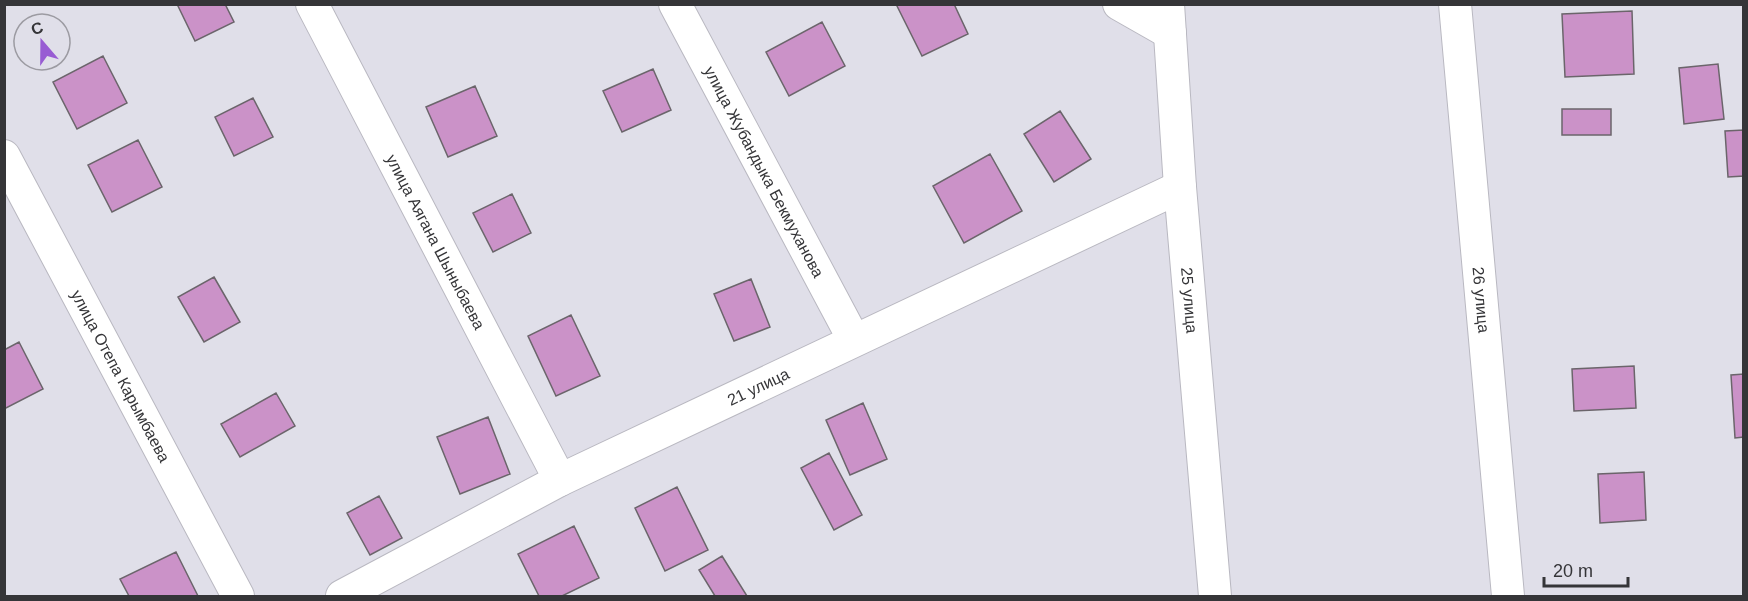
<svg xmlns="http://www.w3.org/2000/svg" width="1748" height="601" viewBox="0 0 1748 601" font-family="Helvetica,sans-serif">
<style>
.building{fill:#cb92c8;stroke:#6b656b;stroke-width:1.5}
.lines{fill:none;stroke-linecap:round;stroke-linejoin:round}
.street-casing{stroke:#b9b8c1;stroke-width:34}
.street{stroke:#fff;stroke-width:32}
.labels{text-anchor:middle;stroke-width:4.5;stroke-linejoin:round;paint-order:stroke}
.street-label{font-size:16px;fill:#353538;stroke:#e0dfe9}
</style>
<rect width="100%" height="100%" fill="#e0dfe9"/>
<path class="building" d="M177 4H225L234 22 195 41Z
M896 4H954L968 34 922 56Z
M1632 11 1634 74 1565 77 1562 14Z
M822 22 845 66 789 96 766 52Z
M103 56 127 103 77 129 53 82Z
M1718 64 1724 119 1684 124 1679 68Z
M653 69 671 110 622 132 603 91Z
M475 86 497 136 448 157 426 107Z
M253 98 273 137 234 156 215 117Z
M1562 109H1611V135H1562Z
M1060 111 1091 159 1054 182 1024 134Z
M1744 130V176L1728 177 1725 131Z
M138 140 162 187 112 212 88 165Z
M990 154 1022 211 964 243 933 186Z
M512 194 531 233 493 252 473 213Z
M214 277 240 322 204 342 178 297Z
M751 279 770 327 734 341 714 294Z
M571 315 600 376 556 396 528 336Z
M19 342 43 389 4 409V350Z
M1634 366 1636 408 1574 411 1572 369Z
M1744 374V437L1735 438 1731 375Z
M276 393 295 426 240 457 221 424Z
M863 403 887 459 850 475 826 420Z
M488 417 510 474 460 494 437 437Z
M829 453 862 515 834 530 801 468Z
M1644 472 1646 520 1600 523 1598 474Z
M677 487 708 550 665 571 635 508Z
M379 496 402 538 370 555 347 513Z
M574 526 599 578 562 596H539L518 554Z
M176 552 198 596H129L120 579Z
M722 556 747 596H715L699 570Z"/>
<g class="lines">
<defs>
<g id="street">
<path id="s1" d="M312 4 560 480"/>
<path id="s2" d="M675 4 854 340"/>
<path d="M1119 4 1170 33"/>
<path id="s3" d="M1168 4 1180 187 1215 596"/>
<path id="s4" d="M1455 4 1508 596"/>
<path id="s5" d="M4 156 238 596"/>
<path id="s6" d="M342 596 560 480 1180 187"/>
</g>
</defs>
<use href="#street" class="street-casing"/>
<use href="#street" class="street"/>
</g>
<g class="labels">
<g class="street-label">
<text dy="6" stroke="none"><textPath href="#s2" startOffset="190">улица Жубандыка Бекмуханова</textPath></text>
<text dy="6" stroke="none"><textPath href="#s1" startOffset="268">улица Аягана Шыныбаева</textPath></text>
<text dy="6" stroke="none"><textPath href="#s3" startOffset="297">25 улица</textPath></text>
<text dy="6" stroke="none"><textPath href="#s4" startOffset="297">26 улица</textPath></text>
<text dy="6" stroke="none"><textPath href="#s5" startOffset="249">улица Отепа Карымбаева</textPath></text>
<text dy="6" stroke="none"><textPath href="#s6" startOffset="466">21 улица</textPath></text>
</g>
</g>
<rect width="1748" height="601" fill="none" stroke="#353538" stroke-width="12"/>
<g transform="translate(42 42) rotate(340)"><circle r="28" fill="#e0dfe9" stroke="#9c9ba2" stroke-width="1.5"/>
<path d="M0-4.5L10 22L0 15L-10 22Z" fill="#985cd3"/>
<text y="-9" font-size="16" font-weight="bold" text-anchor="middle" fill="#353538">С</text>
</g>
<path d="M1544 577v9h84v-9" fill="none" stroke="#353538" stroke-width="3"/>
<text x="1553" y="577" font-size="18" fill="#353538" stroke="#e0dfe9" stroke-width="4.5" paint-order="stroke">20 m</text>
</svg>
